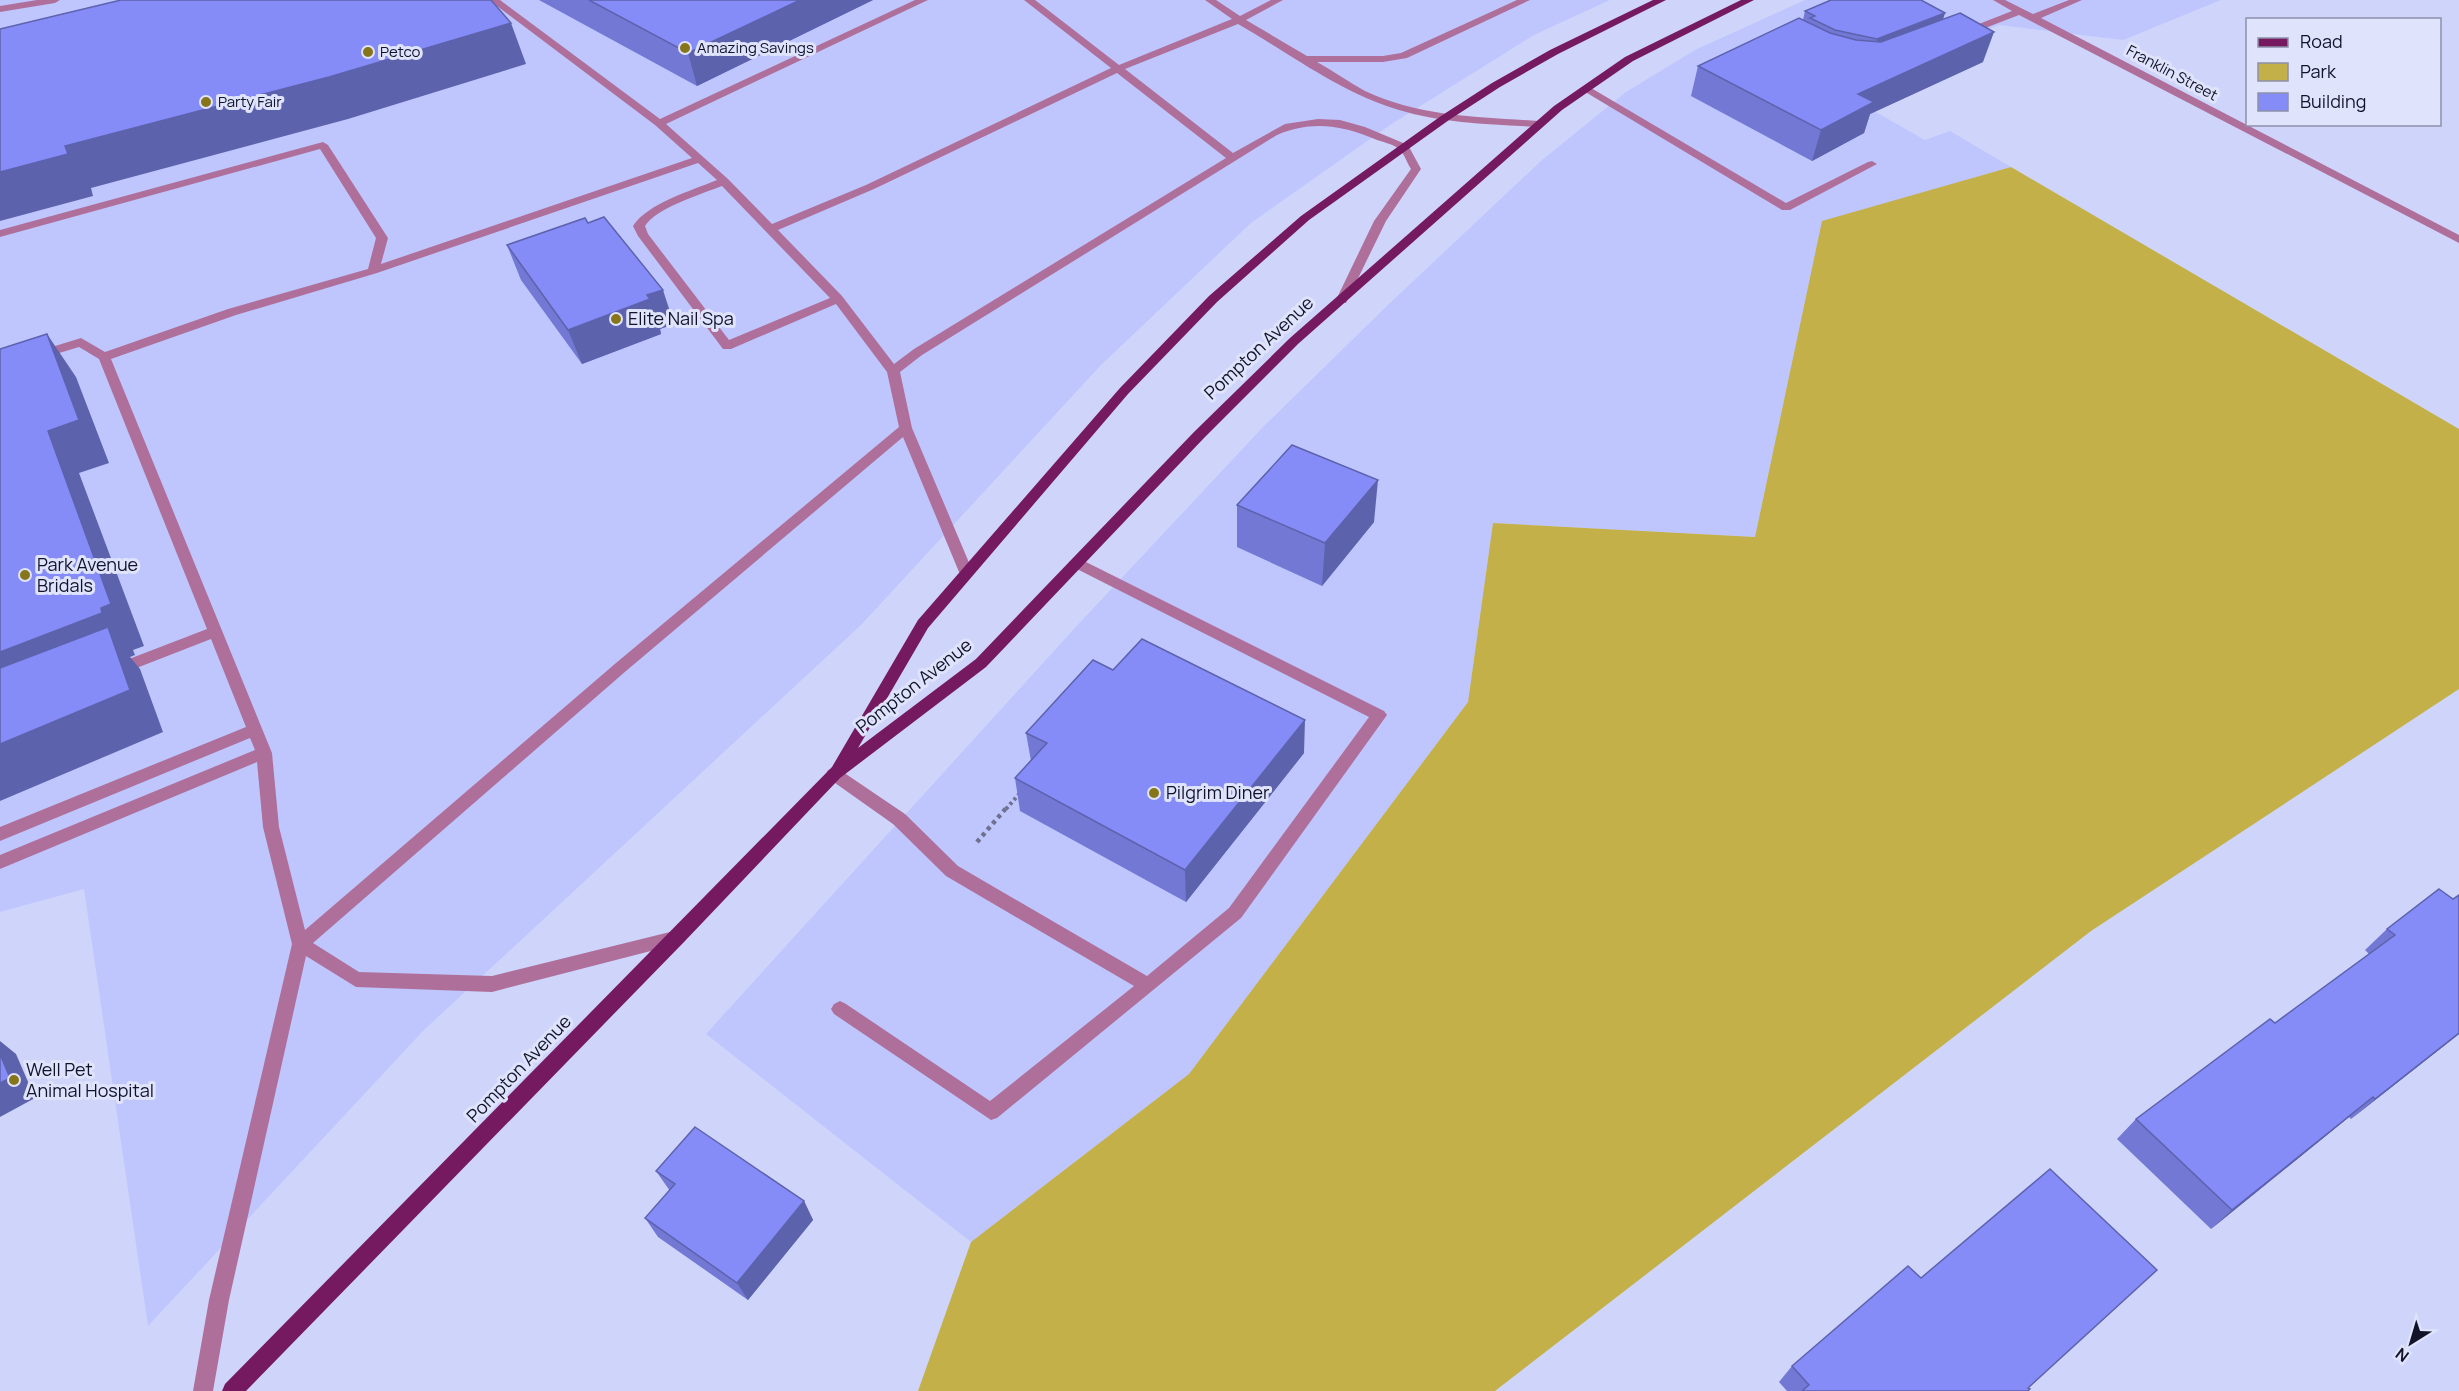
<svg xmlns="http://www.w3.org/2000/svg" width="2459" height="1391" viewBox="0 0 2459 1391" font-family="Manrope,sans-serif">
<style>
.built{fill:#bfc6fd}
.green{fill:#c3b049}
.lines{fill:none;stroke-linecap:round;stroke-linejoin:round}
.path-far1{stroke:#6e718f;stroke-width:4;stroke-dasharray:3 3;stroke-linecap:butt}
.path{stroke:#6e718f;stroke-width:4.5;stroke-dasharray:4 4;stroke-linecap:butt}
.minor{fill:#ae709b;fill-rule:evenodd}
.major{fill:#751a61;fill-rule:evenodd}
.wall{fill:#7278d4}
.shaded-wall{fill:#5d62ad}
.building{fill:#858cf7;stroke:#5d62ad;stroke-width:1.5}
.poi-dot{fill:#867619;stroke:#dfe3fc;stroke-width:2}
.labels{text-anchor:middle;stroke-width:6;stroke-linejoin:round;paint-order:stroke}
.far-poi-label{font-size:15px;fill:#121329;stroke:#dfe3fc;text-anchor:start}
.far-street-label{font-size:15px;fill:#121329;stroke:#dfe3fc}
.poi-label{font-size:18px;fill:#121329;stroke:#dfe3fc;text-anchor:start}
.street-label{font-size:18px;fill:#121329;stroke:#dfe3fc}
</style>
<rect width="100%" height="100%" fill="#cfd5fa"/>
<path class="built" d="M0 0H1610L1534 35 1390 125 1251 223 1101 365 862 624 423 1031 148 1326 84 889 0 912Z
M1805 0H2221L2123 40 1999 25 1839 91 1925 140 1950 131 2011 167 1822 222 1755 537 1493 523 1468 702 1189 1074 971 1242 706 1034 1073 630 1263 427 1391 302 1542 160 1626 92 1695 50Z"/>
<path class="green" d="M2011 167 2459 429V689L2091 931 1495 1391H918L971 1242 1189 1074 1468 702 1493 523 1755 537 1822 221Z"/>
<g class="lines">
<path class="path-far1" d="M1006 809 1020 793"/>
<path class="path" d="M977 842 1007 807"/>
<path class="minor" d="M37 0H60L55 3 0 12V6Z
M489 0H500L660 119 915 0H928L666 124 728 179 772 224 866 185 1111 68 1024 0H1035L1119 65 1232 19 1205 0H1216L1240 16 1271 0H1283L1246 20 1307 56H1383L1401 53 1517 0H1530L1407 58 1383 62H1317C1333 71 1349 82 1365 91 1420 117 1480 117 1539 121L1544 124 1539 127C1492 124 1444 124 1399 110 1341 93 1290 54 1238 24L1125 69 1233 153 1285 124 1318 119 1340 120 1365 127 1408 145 1421 169 1386 221 1346 303H1338L1336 300 1374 221 1411 169C1407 163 1404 153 1399 149 1393 144 1383 142 1377 140 1343 125 1311 120 1277 135L922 355 900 372 912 428 973 572 971 576 966 577 959 572 903 437 626 671 313 943 359 972 492 976 678 930 684 932 686 937 684 942 678 944 492 992 356 987 306 956 229 1300 213 1391H193L209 1300 292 944 263 827 257 762 0 869V855L255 750 250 738 0 841V827L246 727 211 639 116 676 111 674 109 670 111 666 207 629 99 359 79 347 0 371V363L81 338 105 352 228 309 368 269 376 238 320 149 0 237V230L323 142 328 145 388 238 381 264 692 158 655 125ZM1117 73 1226 158 914 349 894 364 842 296 778 230 874 189ZM698 163 717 180C691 191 648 203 633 226L638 236 723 349H731L836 304 887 372 899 427 616 663 305 930 279 827 272 753 111 359 236 315 377 273ZM722 186 830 298 729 340 648 234 645 226C656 208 702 194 722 186Z
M1993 0H2005L2033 14 2069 0H2082L2041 18 2459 235V243L2019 15 1967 35H1961V31L2012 11Z
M1586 85 1786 203 1868 162 1872 161 1877 164 1790 210H1782L1582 90 1581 88Z
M1076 557 1384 711 1387 715 1241 918 997 1118 991 1120 834 1014 831 1009 834 1004 840 1001 846 1004 990 1101 1134 986 946 876 893 824 828 778 826 774 828 770 834 768 840 770 905 814 958 866 1147 976 1229 908 1369 717 1071 566 1069 562Z"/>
<path class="major" d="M1653 0H1666L1558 54 1500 87 1449 120 1309 220 1217 302 1128 394 928 628 858 748 976 659 1194 432 1290 338 1554 106 1625 57 1741 0H1754L1633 61 1562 110 1298 344 1204 438 986 667 840 778 684 942 246 1391H222L225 1384 832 767 918 620 1120 388 1209 296 1301 216 1441 116 1492 83 1550 50Z"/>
</g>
<path class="wall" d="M539 0H873L697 86Z
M1805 11 1945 13 1943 19 1983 62 1870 114 1864 133 1812 161 1691 96 1698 66 1803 20Z
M507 245 674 324 660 329 661 334 582 364 521 280Z
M1237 505 1374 522 1322 586 1237 547Z
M1113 670 1304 753 1186 902 1020 811 1015 778 1031 761 1026 733Z
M2459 895V1034L2351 1119 2349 1117 2211 1229 2117 1139 2136 1119 2275 1023 2369 954 2365 950 2387 929 2453 899Z
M656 1171 804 1201 813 1220 748 1300 658 1237 645 1218 670 1191Z
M1792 1366 2028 1388V1391H1787L1779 1382Z"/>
<path class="shaded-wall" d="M800 0H873L697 86 688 53Z
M1945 13 1937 36 1870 62 1877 39Z
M511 23 526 64 348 119 91 188 93 196 0 221V172L65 146Z
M1994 32 1983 62 1870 114 1864 133 1812 161 1821 130 1858 94Z
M663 290 674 324 660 329 661 334 582 364 568 330 647 295Z
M47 334 76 377 109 463 79 473 144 646 133 650 135 655 130 657 140 669 163 732 0 801V652L48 431Z
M1378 480 1374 522 1322 586 1325 543Z
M1305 720 1304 753 1186 902 1185 870Z
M2459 1033V1034L2351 1119 2375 1099Z
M0 1041 16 1054 35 1098 0 1117Z
M2373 1097 2349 1117 2211 1229 2232 1210Z
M804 1201 813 1220 748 1300 737 1283Z"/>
<path class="building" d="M121 0H491L511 23 329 77 65 146 68 154 0 172V29Z
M589 0H800L688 53Z
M1831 0H1921L1945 13 1877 39 1835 30 1810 18 1815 16 1805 11Z
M1960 13 1994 32 1858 94 1874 102 1821 130 1698 66 1799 18 1830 33 1856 40 1881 42Z
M604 217 663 290 647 295 650 299 568 330 507 245 585 218 588 223Z
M47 334 79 420 48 431 111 604 101 608 102 613 0 652V349Z
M1292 445 1378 480 1325 543 1237 505Z
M108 627 130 690 0 744V668Z
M1142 639 1305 720 1185 870 1015 778 1047 743 1026 733 1093 660 1113 670Z
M2439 889 2453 899 2459 895V1033L2375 1099 2373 1097 2232 1210 2136 1119 2270 1019 2275 1023 2395 935 2387 929Z
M0 1054 10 1078 0 1083Z
M695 1127 804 1201 737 1283 645 1218 675 1184 656 1171Z
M2050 1169 2157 1270 2028 1388 2030 1389 2028 1391H1802L1809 1385 1792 1366 1908 1266 1921 1278Z"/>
<g class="poi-dot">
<circle cx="685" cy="48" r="6"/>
<circle cx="368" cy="52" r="6"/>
<circle cx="206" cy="102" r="6"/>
<circle cx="616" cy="319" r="6"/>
<circle cx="25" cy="575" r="6"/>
<circle cx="1154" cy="793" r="6"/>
<circle cx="14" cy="1080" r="6"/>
</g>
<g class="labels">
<g class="far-poi-label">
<text x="697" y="53">Amazing Savings</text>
<text x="380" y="57">Petco</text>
<text x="218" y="107">Party Fair</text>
</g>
<g class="far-street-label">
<text transform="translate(2172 73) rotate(28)" y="5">Franklin Street</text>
</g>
<g class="poi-label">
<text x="628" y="325">Elite Nail Spa</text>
<text x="37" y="571">Park Avenue<tspan x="37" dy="21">Bridals</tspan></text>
<text x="1166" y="799">Pilgrim Diner</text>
<text x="26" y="1076">Well Pet<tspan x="26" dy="21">Animal Hospital</tspan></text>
</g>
<g class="street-label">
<text transform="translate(1259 348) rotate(-43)" y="6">Pompton Avenue</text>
<text transform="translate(914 686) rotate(-38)" y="6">Pompton Avenue</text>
<text transform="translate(519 1069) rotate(-46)" y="6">Pompton Avenue</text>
</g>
</g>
<rect x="2246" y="18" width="195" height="108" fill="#dfe3fc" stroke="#8d90a8" stroke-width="1.5"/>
<rect x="2258" y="38" width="30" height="9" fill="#751a61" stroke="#8d90a8" stroke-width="1.5"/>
<text x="2300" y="48" font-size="18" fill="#121329">Road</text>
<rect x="2258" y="63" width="30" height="18" fill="#c3b049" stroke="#8d90a8" stroke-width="1.5"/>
<text x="2300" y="78" font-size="18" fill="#121329">Park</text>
<rect x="2258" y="93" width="30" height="18" fill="#858cf7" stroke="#8d90a8" stroke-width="1.5"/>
<text x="2300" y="108" font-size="18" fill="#121329">Building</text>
<g transform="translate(2411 1343) rotate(217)" stroke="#dfe3fc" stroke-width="4.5" paint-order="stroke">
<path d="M0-4.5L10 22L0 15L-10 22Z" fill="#121329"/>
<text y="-9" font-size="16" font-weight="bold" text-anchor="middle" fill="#121329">N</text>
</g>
</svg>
